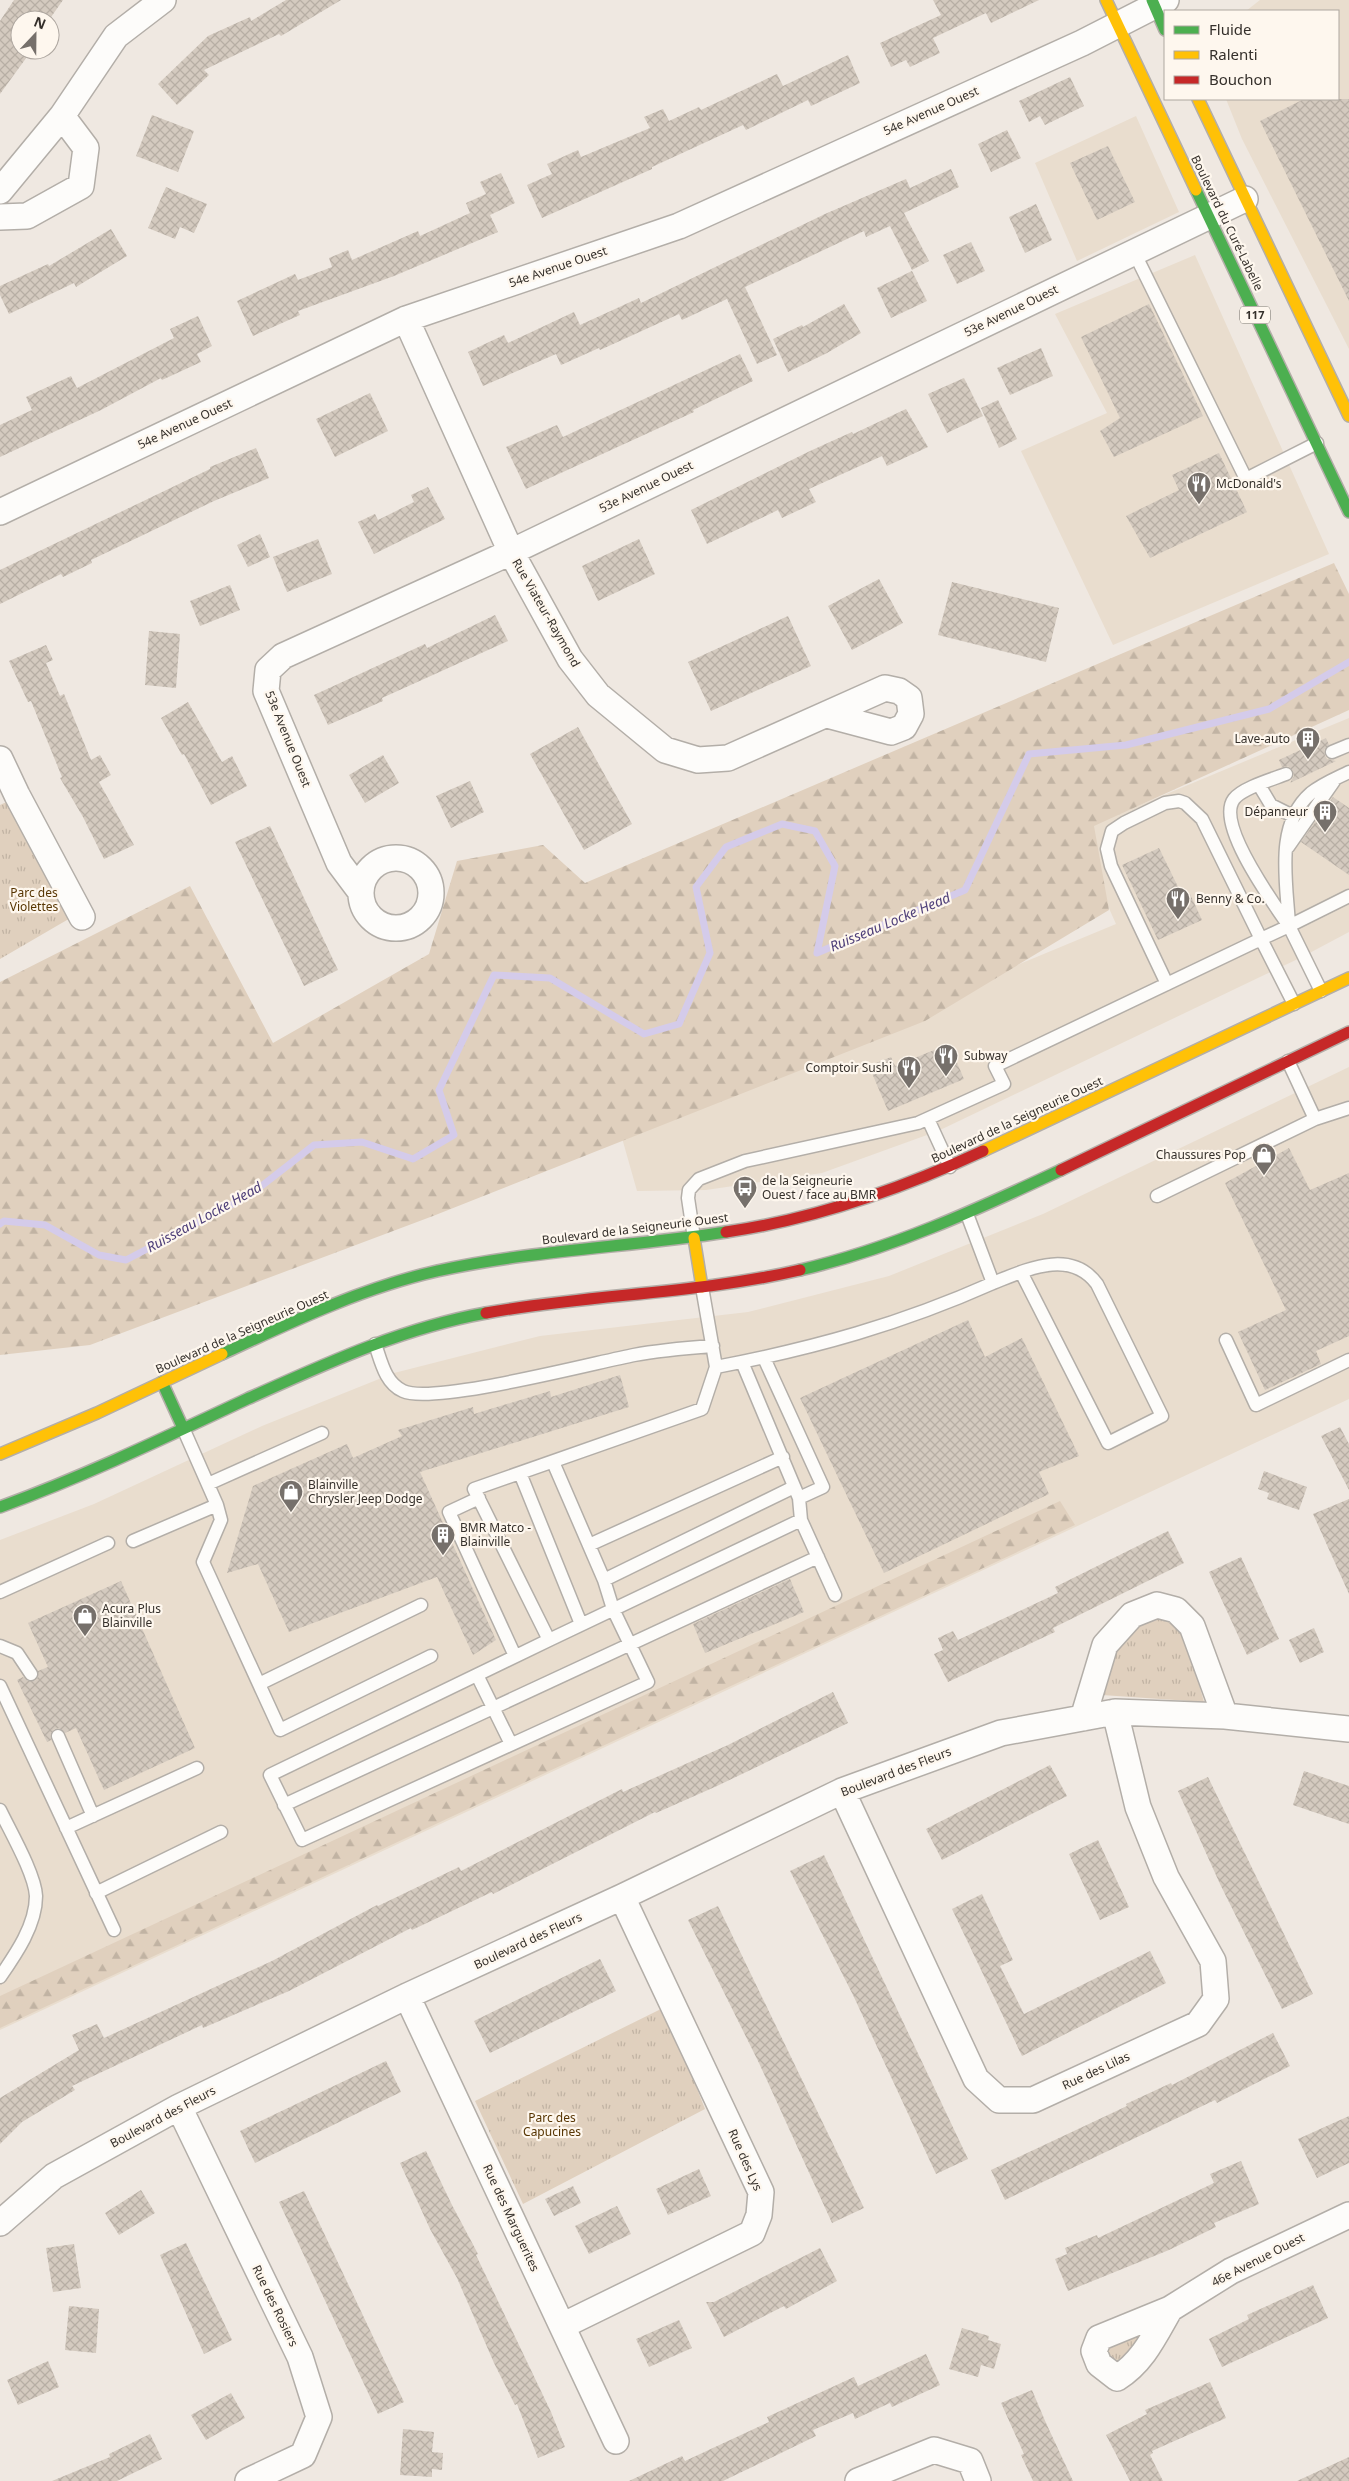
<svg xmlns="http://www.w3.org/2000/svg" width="1349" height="2481" viewBox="0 0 1349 2481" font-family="'Noto Sans',sans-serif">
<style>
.built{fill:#e9ddce}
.grass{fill:url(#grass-tufts)}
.forest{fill:url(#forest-firs)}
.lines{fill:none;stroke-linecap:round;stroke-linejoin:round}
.stream{stroke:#d4cbea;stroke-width:7}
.building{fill:url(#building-cross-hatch)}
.lane-casing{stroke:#b3aea8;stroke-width:15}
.street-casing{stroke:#b3aea8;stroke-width:28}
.fast-casing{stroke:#b3aea8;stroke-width:14}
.slow-casing{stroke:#b3aea8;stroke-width:14}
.jam-casing{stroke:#b3aea8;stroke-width:14}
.lane{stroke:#fdfcfa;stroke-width:12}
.street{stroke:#fdfcfa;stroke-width:25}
.fast{stroke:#4caf50;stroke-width:11}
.slow{stroke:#ffc107;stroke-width:11}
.jam{stroke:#c62828;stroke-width:11}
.labels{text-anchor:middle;stroke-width:4.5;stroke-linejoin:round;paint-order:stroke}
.shield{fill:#fef7ee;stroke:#716c66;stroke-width:1}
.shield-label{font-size:11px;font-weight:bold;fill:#35302b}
.street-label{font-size:12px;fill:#35302b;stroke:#fef7ee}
.poi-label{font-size:12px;fill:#35302b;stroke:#fef7ee;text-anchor:start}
.park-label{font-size:12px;fill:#573502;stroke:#fef7ee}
.water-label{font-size:14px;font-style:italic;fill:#4f407a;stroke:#fef7ee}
</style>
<defs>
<pattern id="grass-tufts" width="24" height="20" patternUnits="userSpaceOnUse" patternTransform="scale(1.25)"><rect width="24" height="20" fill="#e0d0be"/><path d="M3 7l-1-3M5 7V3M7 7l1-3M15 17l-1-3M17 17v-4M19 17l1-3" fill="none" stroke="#c1b3a3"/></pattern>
<pattern id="forest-firs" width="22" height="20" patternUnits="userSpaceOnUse" patternTransform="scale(1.25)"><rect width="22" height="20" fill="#e0d0be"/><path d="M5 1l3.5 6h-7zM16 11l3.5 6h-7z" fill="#c1b3a3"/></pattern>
<pattern id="building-cross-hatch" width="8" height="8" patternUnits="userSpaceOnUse" patternTransform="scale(1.25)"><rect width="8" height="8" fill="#d4cabf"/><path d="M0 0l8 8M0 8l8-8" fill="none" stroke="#b7aea4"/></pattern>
</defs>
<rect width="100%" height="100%" fill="#efe8e1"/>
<path class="built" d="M1260 0H1349V349L1242 139 1226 99H1338V11H1246Z
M1136 116 1179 212 1077 261 1035 163Z
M1195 255 1329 554 1113 645 1021 451 1107 413 1055 314Z
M1349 718V932L1302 957 938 1131 822 1173 706 1190 637 1191 618 1124 942 996 1116 924 1075 832Z
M1349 1067V1399L0 2030V1540L94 1504 262 1426 394 1373 540 1336 748 1312 889 1276 1043 1214Z"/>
<path class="grass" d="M17 797 79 913 0 959V805Z
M1163 1618 1185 1633 1204 1702 1102 1695 1115 1653 1141 1625Z
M665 2007 705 2109 523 2204 475 2101Z
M1157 2324 1129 2364 1104 2362V2343Z"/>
<path class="forest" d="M1334 563 1349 594V710L1094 826 1109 910 925 1021 433 1216 90 1345 0 1355V982L190 886 273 1043 429 954 457 861 543 845 585 883Z
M1060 1501 1075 1525 0 2028V1996Z"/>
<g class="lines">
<path class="stream" d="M0 1224 4 1221 45 1225 99 1255 126 1260 250 1195 314 1145 362 1142 413 1159 454 1135 439 1090 494 975 550 978 644 1034 679 1024 710 953 696 887 726 847 782 824 815 831 835 866 817 953 965 890 1029 754 1126 745 1269 709 1349 662"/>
</g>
<path class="building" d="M14 0H63L49 20H20V50H32L0 94V21Z
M286 0H341L281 36 279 34 204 70 209 75 177 105 158 84 208 36 250 17 251 21Z
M933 0H1039L991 23 986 13 933 38 940 53 910 67 906 60 891 67 880 43 941 15Z
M848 55 860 83 811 106 808 100 746 130 743 125 652 167V169L542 218 527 185 552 174 547 164 578 150 581 157 650 128 644 117 663 109 669 121 699 107 701 110 777 74 783 86Z
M1070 77 1084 106 1045 125 1040 116 1029 122 1019 101Z
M1304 99H1349V301L1260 121Z
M152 115 194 131 178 172 136 156Z
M1007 130 1021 158 991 172 978 144Z
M1108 146 1135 202 1097 220 1070 163Z
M951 169 959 187 904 213 929 261 912 270 890 226 866 237 864 231 745 287 777 355 757 364 727 299 682 320 679 314 600 350 599 348 561 365 556 354 483 386 468 352 504 335 508 343 574 312 580 325 639 298 641 303 825 214 906 179 910 188Z
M501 173 515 203 490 215 498 232 394 276 298 311 300 315 253 336 237 301 295 274 298 280 332 267 329 258 348 250 352 260 418 231 420 236 470 213 466 203 486 194 480 182Z
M166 187 207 204 194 233 180 227 175 239 148 228Z
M1036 204 1052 240 1025 253 1009 217Z
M111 229 127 256 76 287 74 283 9 314 0 295V286L48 264 49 266Z
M971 242 985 271 957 284 943 255Z
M912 271 927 301 891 318 877 288Z
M844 304 861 333 827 353 788 372 773 339 802 325 803 327Z
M1149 304 1203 416 1114 457 1100 431 1120 418 1081 337Z
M198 316 212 346 197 354 201 362 162 380 161 378 101 410 0 457V425L32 410 26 397 71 376 77 388 174 338 170 329Z
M1041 348 1053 376 1010 395 997 368Z
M740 354 753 381 693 410 694 412 526 489 506 447 557 425 563 437Z
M964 378 983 416 947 433 928 394Z
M370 393 388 431 335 457 316 419Z
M998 400 1017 439 999 448 981 408Z
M906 409 928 447 887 466 882 456 809 489 816 502 782 518 778 510 707 544 691 510 810 451 852 432 853 434Z
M256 448 269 478 214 501 91 560 92 563 63 577 61 574 0 604V570L210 469V467Z
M1219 453 1247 512 1150 558 1126 516 1179 490 1172 475Z
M428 487 445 519 374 554 358 522 375 514 378 520 414 502 411 495Z
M260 534 270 557 248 567 237 545Z
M318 539 332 574 287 592 273 557Z
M639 539 655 574 598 601 582 566Z
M879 579 903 623 852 650 828 606Z
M952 582 1059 608 1046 662 938 635Z
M230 585 240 610 200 626 190 601Z
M495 615 508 641 382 698 383 701 328 725 314 695 425 644 427 648Z
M788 616 811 666 711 711 688 662Z
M149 631 180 634 176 688 145 685Z
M46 645 53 660 46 663 60 696 64 694 91 760 100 755 111 775 99 782 134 845 104 859 83 817 60 778 62 777 31 701 28 702 9 661Z
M188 702 222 762 232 756 247 786 211 805 184 754 182 755 161 718Z
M578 727 632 824 584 850 530 754Z
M1326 738 1329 745 1324 750 1325 756 1327 759 1336 761 1290 783 1294 776 1293 771 1288 766 1282 767 1279 760Z
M383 755 399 783 365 803 349 775Z
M470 781 484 812 451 828 436 796Z
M1333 797 1349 808V875L1301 842Z
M270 826 338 970 304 986 235 842Z
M1159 848 1183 897 1190 894 1202 920 1158 940 1122 865Z
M949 1044 964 1079 888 1111 869 1066 891 1057 895 1066Z
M1289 1148 1310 1190 1349 1173V1336L1316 1351 1321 1364 1265 1390 1238 1332 1286 1310 1225 1183Z
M968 1320 985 1357 1022 1338 1079 1456 1039 1472 1049 1494 884 1573 800 1398Z
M620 1375 629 1407 420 1472 496 1640 473 1655 437 1577 289 1632 258 1564 227 1573 253 1486 347 1444 353 1458 402 1436 398 1430 473 1407 474 1414 550 1391 551 1397Z
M1340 1427 1349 1444V1490L1321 1436Z
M1264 1471 1307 1487 1299 1510 1267 1499 1269 1493 1258 1489Z
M1349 1499V1594L1313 1514Z
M1168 1531 1184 1563 1053 1628 1055 1632 948 1682 934 1654 943 1650 938 1638 953 1631 958 1640 1058 1593 1055 1587Z
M1241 1557 1279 1639 1247 1655 1209 1572Z
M790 1579 804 1612 705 1653 693 1624Z
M121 1581 195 1748 104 1790 76 1728 65 1733 59 1728 54 1729 50 1735 51 1740 47 1742 17 1680 23 1677 28 1681H35L38 1677V1671L48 1667 28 1623Z
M1314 1628 1324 1652 1300 1663 1289 1640Z
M833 1692 848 1723 717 1786 656 1813 655 1812 493 1894 492 1892 412 1930 411 1928 289 1991 203 2028 202 2025 72 2086 75 2090 22 2122 0 2144V2098L79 2050 72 2035 97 2024 104 2038 272 1961 377 1905 378 1906 459 1867 461 1871 622 1789 623 1792 728 1745Z
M1050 1765 1067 1796 942 1860 926 1829Z
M1304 1771 1349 1786V1824L1293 1805Z
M1208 1777 1313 1994 1282 2009 1220 1884 1178 1791Z
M1098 1840 1129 1907 1100 1920 1069 1854Z
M824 1855 968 2159 936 2174 853 1995 790 1871Z
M982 1894 1013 1960 1000 1966 1024 2014 1150 1951 1166 1983 1022 2056 952 1909Z
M718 1906 864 2208 832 2223 759 2063 688 1920Z
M600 1959 616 1991 490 2053 474 2021Z
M1273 2033 1290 2066 1217 2103 1215 2100 1005 2200 991 2170 1127 2106 1126 2104 1171 2083 1172 2085Z
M386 2061 401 2092 255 2163 240 2131Z
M1349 2116V2163L1317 2178 1298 2139Z
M426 2151 452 2205 478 2254 476 2255 551 2412 565 2447 538 2458 517 2404 515 2405 494 2363 457 2278 430 2229 400 2163Z
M1241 2161 1259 2204 1214 2223 1216 2227 1169 2250 1068 2291 1055 2259 1067 2254 1065 2248 1097 2235 1098 2238 1214 2183 1210 2174Z
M699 2169 711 2196 668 2215 656 2189Z
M573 2186 581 2203 554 2216 545 2199Z
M141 2190 155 2213 119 2235 105 2213Z
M304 2191 404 2402 378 2414 279 2202Z
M617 2206 631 2234 589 2254 575 2226Z
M186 2243 232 2340 204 2354 160 2255Z
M74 2244 81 2288 53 2292 46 2248Z
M820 2248 837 2281 786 2309 784 2306 724 2337 706 2302H714Z
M1313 2285 1328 2318 1222 2367 1209 2339 1249 2319 1247 2315Z
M69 2306 99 2309 96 2353 65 2350Z
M679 2320 692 2348 649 2367 636 2339Z
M962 2328 989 2336 988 2340 1001 2344 994 2369 981 2365 978 2377 949 2369Z
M926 2354 940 2385 892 2407 890 2403 855 2419 853 2413 813 2430 816 2436 723 2481H629L682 2456 685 2461 769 2422 767 2417 854 2377 858 2386Z
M48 2361 59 2387 18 2405 7 2380Z
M1210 2382 1226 2418 1152 2451 1153 2453 1150 2455 1163 2481H1130L1106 2435 1147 2414 1145 2410Z
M1032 2390 1046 2423 1073 2481H1033L1021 2455 1024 2454 1001 2403Z
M231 2393 245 2418 206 2440 191 2415Z
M403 2429 434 2432 432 2452 443 2453 442 2470 432 2469V2477L400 2475Z
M150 2434 162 2459 117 2481H52L110 2457 109 2454Z
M1349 2457V2481H1297Z"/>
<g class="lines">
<defs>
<path id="lane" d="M1134 252 1246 479 1317 443
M1332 752 1349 745
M1286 774C1273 779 1242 788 1234 799 1215 824 1274 904 1289 926
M1259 785 1271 805 1293 816
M1288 847 1334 781
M1289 926C1287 883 1274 825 1311 793 1322 784 1337 778 1349 772
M1167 984 1111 866 1107 849 1112 831 1124 823 1165 803 1179 801 1185 803 1202 819 1261 939 1289 926
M1321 991 1289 926 1349 896
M1288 1061 1315 1119 1349 1108
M928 1119 950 1167
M1157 1196 1315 1119
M694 1238 688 1198 689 1190 699 1179 745 1161 918 1123 1004 1084 995 1066 1261 939 1294 1004
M993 1283C1026 1270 1070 1248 1097 1284L1162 1416 1108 1443 1021 1272
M702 1287 716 1367C815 1348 901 1324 993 1283L967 1214
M1226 1340 1256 1405 1349 1360
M375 1344C381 1361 385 1383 403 1391 433 1405 593 1363 634 1355 660 1350 686 1348 713 1346
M742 1362 799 1498 823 1487 764 1358
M716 1367 702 1409 474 1489 549 1640 801 1520
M520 1473 581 1624
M208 1484 322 1433
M479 1498 449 1512 515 1656
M799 1498 801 1520 835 1595
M217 1505 221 1520 203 1562 280 1730 431 1656
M133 1541 217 1505 183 1428
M589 1545 783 1457
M604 1580 794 1487
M0 1592 108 1543
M549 1640 270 1775 302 1840 648 1682 613 1609 604 1580 553 1462
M0 1646 17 1653 31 1674
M477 1675 511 1744
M259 1684 421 1605
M0 1686 114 1930
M58 1736 93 1816
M284 1805 818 1557
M0 1810C10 1831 35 1874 36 1896 36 1925 16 1954 0 1977
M66 1828 197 1768
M96 1893 221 1832"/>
<path id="street" d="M0 191 62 116 116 36 163 0
M0 217 27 216 81 186 86 148 62 116
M406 319 511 552 570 659 598 695 665 750 698 760 728 758 885 688 899 691 909 698 911 714 904 727 891 732 827 715
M0 512 406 319 679 226 1082 43 1166 0
M0 759 17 795 82 917
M361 893a35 35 0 1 1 70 0a35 35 0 1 1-70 0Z
M360 891 339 863 266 691 268 670 283 656 511 552 1245 199
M1083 1718 1105 1645 1132 1615 1157 1605 1176 1610 1192 1626 1225 1716
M842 1791 976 2079 999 2100H1033L1198 2024 1216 1999 1213 1961 1166 1877 1138 1807 1115 1712
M407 1996 616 2441
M179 2107 300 2357 319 2417 303 2455 248 2481
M0 2223 54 2176 179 2107 407 1996 622 1897 842 1791 1001 1733 1115 1712 1225 1716 1349 1729
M1170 2309C1155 2335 1143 2362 1117 2378L1099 2364 1094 2351 1099 2338 1170 2309 1231 2271 1349 2215
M562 2326 752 2233 759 2215 761 2192 622 1897
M858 2481 934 2450 970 2461 978 2481"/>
<path id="fast" d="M1152 0 1165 30
M1196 190 1349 512
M800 1270C891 1249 976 1210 1061 1170
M222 1354C291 1322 362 1288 437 1271 532 1250 630 1247 726 1232
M162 1382 183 1428
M0 1507C85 1476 166 1437 247 1399 325 1364 402 1328 486 1313"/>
<path id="slow" d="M1106 0 1196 190
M1198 99 1349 416
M983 1151 1349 978
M694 1238 702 1287
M0 1454 97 1413 222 1354"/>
<path id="jam" d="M1061 1170 1349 1032
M726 1232C816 1219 901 1189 983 1151
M486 1313C590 1294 697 1294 800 1270"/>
</defs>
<use href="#lane" class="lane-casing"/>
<use href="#street" class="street-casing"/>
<use href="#fast" class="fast-casing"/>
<use href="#slow" class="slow-casing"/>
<use href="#jam" class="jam-casing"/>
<use href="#lane" class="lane"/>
<use href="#street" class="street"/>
<use href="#fast" class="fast"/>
<use href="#slow" class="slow"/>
<use href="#jam" class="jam"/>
</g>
<defs>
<symbol id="restaurant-pin" viewBox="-11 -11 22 30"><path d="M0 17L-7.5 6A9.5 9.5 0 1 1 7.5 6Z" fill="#76706b" stroke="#fef7ee"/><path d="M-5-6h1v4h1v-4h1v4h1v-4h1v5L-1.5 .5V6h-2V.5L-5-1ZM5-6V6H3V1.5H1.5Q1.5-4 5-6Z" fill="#fff"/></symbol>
<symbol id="building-pin" viewBox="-11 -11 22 30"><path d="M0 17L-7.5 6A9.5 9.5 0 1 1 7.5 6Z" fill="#76706b" stroke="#fef7ee"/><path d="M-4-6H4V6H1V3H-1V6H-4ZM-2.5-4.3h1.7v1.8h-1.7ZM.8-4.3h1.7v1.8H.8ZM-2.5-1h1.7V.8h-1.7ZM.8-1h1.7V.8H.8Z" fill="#fff"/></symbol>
<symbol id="shop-pin" viewBox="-11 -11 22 30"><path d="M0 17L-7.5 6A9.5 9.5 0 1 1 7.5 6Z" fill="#76706b" stroke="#fef7ee"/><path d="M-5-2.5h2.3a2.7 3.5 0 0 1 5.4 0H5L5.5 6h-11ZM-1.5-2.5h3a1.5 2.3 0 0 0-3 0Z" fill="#fff"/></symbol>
<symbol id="bus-pin" viewBox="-11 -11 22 30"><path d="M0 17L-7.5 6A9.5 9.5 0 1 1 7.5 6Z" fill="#76706b" stroke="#fef7ee"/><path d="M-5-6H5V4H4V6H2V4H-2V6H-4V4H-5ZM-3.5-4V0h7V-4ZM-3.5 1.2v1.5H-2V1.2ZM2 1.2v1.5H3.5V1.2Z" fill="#fff"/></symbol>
</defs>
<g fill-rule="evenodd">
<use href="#restaurant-pin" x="1185" y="470" width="28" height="38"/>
<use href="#building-pin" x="1294" y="725" width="28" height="38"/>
<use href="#building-pin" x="1311" y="798" width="28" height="38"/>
<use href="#restaurant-pin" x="1164" y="885" width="28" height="38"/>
<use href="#restaurant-pin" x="932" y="1042" width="28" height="38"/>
<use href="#restaurant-pin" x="895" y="1054" width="28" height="38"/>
<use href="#shop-pin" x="1250" y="1141" width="28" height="38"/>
<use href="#bus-pin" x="731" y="1174" width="28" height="38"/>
<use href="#shop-pin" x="277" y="1478" width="28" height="38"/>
<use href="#building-pin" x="429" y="1521" width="28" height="38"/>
<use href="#shop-pin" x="71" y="1602" width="28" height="38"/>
</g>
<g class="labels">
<rect class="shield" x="1240" y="306.5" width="30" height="17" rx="4"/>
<g class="shield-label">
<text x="1255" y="319">117</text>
</g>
<g class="street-label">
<text transform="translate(931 111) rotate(-24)" y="4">54e Avenue Ouest</text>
<text transform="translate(1227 223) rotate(64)" y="4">Boulevard du Curé-Labelle</text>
<text transform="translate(558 267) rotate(-19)" y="4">54e Avenue Ouest</text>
<text transform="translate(1011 311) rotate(-26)" y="4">53e Avenue Ouest</text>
<text transform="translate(185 424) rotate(-25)" y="4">54e Avenue Ouest</text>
<text transform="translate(646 487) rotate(-26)" y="4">53e Avenue Ouest</text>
<text transform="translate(546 613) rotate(60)" y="4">Rue Viateur-Raymond</text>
<text transform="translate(288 739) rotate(68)" y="4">53e Avenue Ouest</text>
<text transform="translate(1017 1120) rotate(-25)" y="4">Boulevard de la Seigneurie Ouest</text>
<text transform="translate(635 1229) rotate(-7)" y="4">Boulevard de la Seigneurie Ouest</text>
<text transform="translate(242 1332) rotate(-24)" y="4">Boulevard de la Seigneurie Ouest</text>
<text transform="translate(896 1772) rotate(-21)" y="4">Boulevard des Fleurs</text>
<text transform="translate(528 1941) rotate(-25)" y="4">Boulevard des Fleurs</text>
<text transform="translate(1096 2071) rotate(-25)" y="4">Rue des Lilas</text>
<text transform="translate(163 2117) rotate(-28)" y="4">Boulevard des Fleurs</text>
<text transform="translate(745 2160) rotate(66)" y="4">Rue des Lys</text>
<text transform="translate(511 2218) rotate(65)" y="4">Rue des Marguerites</text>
<text transform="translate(1258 2260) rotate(-27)" y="4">46e Avenue Ouest</text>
<text transform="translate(275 2306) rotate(64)" y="4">Rue des Rosiers</text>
</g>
<g class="poi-label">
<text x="1216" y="488">McDonald's</text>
<text x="1290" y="743" text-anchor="end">Lave-auto</text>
<text x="1308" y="816" text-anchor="end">Dépanneur</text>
<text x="1196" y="903">Benny &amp; Co.</text>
<text x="964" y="1060">Subway</text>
<text x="892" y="1072" text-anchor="end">Comptoir Sushi</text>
<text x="1246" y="1159" text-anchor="end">Chaussures Pop</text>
<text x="762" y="1185">de la Seigneurie<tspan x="762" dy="14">Ouest / face au BMR</tspan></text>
<text x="308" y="1489">Blainville<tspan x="308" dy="14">Chrysler Jeep Dodge</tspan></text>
<text x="460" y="1532">BMR Matco -<tspan x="460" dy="14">Blainville</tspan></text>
<text x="102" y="1613">Acura Plus<tspan x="102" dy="14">Blainville</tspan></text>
</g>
<g class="park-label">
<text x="34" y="897">Parc des<tspan x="34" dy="14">Violettes</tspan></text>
<text x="552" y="2122">Parc des<tspan x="552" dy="14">Capucines</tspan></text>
</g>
<g class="water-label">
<text transform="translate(890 922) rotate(-23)" y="5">Ruisseau Locke Head</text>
<text transform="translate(204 1217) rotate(-29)" y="5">Ruisseau Locke Head</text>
</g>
</g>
<rect x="1164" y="10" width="175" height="90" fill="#fef7ee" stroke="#aea7a0"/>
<rect x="1174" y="26" width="25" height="8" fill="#4caf50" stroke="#aea7a0"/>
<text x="1209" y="35" font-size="15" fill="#35302b">Fluide</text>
<rect x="1174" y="51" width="25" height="8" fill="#ffc107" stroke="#aea7a0"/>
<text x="1209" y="60" font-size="15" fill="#35302b">Ralenti</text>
<rect x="1174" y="76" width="25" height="8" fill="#c62828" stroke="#aea7a0"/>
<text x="1209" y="85" font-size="15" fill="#35302b">Bouchon</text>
<g transform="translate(35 35) rotate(22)"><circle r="24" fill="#fef7ee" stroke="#aea7a0"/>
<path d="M0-4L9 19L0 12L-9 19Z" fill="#76706b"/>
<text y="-8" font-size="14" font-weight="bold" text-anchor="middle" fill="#35302b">N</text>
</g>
</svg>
